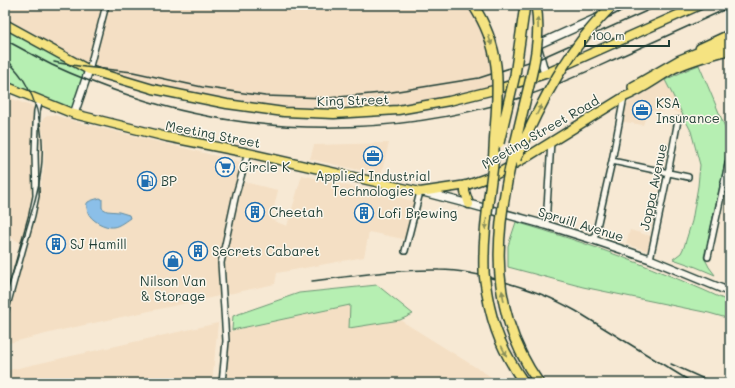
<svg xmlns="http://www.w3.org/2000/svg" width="735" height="388" viewBox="0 0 735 388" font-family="Mali,sans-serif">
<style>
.built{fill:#f4dfc4}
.green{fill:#b6efb2;stroke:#6a9673}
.water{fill:#8bbfe8;stroke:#608ba0}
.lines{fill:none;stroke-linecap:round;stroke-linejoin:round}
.street-casing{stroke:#1f3d34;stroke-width:8}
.secondary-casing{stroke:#1f3d34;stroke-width:10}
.primary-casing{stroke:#1f3d34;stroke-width:11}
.highway-casing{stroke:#1f3d34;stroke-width:12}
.street{stroke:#fbf7ec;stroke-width:5}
.secondary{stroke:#fbf7ec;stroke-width:7}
.primary{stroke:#f5e381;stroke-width:8}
.highway{stroke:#f5e381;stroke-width:9}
.rail{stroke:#1f3d34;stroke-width:1.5}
.highway-bridge-casing{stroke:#1f3d34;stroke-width:12;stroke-linecap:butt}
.highway-bridge{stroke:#f5e381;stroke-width:9}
.oneway{fill:#8a905a}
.labels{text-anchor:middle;stroke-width:3;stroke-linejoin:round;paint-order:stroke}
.street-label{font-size:13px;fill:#1f3d34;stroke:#fbf7ec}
.poi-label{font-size:13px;fill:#1f3d34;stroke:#fbf7ec;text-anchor:start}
</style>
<rect width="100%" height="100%" fill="#f7e9d4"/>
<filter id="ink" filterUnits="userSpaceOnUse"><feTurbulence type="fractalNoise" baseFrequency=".025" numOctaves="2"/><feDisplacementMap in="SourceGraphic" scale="8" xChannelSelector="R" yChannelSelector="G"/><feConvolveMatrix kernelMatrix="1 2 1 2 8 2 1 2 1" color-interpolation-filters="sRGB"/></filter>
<g filter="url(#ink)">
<path class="built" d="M5 5H473L483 22 498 89 449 101 334 114 227 104 85 67 5 24Z
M665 80 682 114 663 107 661 112 648 109 643 125 619 121 622 107Z
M5 96 38 109 37 188 40 190 44 167V142L41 123 44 118 49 115H54L77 122 245 163 240 181 278 190 271 220 287 226 302 175 418 202 408 240 369 232 364 257 277 273 275 284 66 329 5 344V313L24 245 5 234Z
M389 143 381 175 310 159 314 145Z
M630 230 654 237 651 252 626 244Z
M351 305 349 328 400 320 501 383H222L226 332Z
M218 323 212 383H5V371Z"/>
<path class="green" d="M5 24 89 70 74 114 5 86Z
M699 65 725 127 728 148 704 257 709 267 715 275 696 267 673 259 681 253 684 247 692 221 698 186 700 165 691 131 665 80 691 68Z
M516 222C589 243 661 270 730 302V319L709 313 583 287 508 267V246Z
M377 285 413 314 400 320 349 328 350 305 232 330 233 316 299 293Z"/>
<path class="water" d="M100 198 102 199V208L107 211 119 212 129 215 130 218C124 222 117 228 110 227 101 226 87 218 87 208 87 205 86 204 88 202 91 200 97 199 100 198Z"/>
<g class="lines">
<defs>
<path id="street" d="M89 70 106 5
M612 161 688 177
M723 185 730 186
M546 225 551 141
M594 240 612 161 624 97
M405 251 420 192
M708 257 730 155
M650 259 668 173 678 120
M5 313 32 215 36 196 35 153 36 125 37 111 40 100
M222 383 226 341 221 263 236 194 248 153"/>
<path id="secondary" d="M545 74 537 45 608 13 623 5
M74 114 89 70
M423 192 469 204 546 225 594 240 650 259 730 292"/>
<path id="primary" d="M5 24 89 70 153 89 227 104 284 112 334 114 398 110 449 101 498 89 545 74 700 5
M700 48 730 34
M5 86 74 114 167 137 248 153 420 192 467 185 495 175 527 157 624 97C642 90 657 78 673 69 691 60 711 55 730 50
M465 185V192L469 204"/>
<path id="highway" d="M633 87 680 60 707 49 730 41"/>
</defs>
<use href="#street" class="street-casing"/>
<use href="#secondary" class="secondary-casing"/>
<use href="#primary" class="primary-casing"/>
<use href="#highway" class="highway-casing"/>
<use href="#street" class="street"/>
<use href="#secondary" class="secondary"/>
<use href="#primary" class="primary"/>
<use href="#highway" class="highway"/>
<path class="rail" d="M5 40C21 48 36 57 52 65 78 77 104 87 131 96 255 138 398 137 523 97 554 87 584 73 615 59 653 42 692 25 730 7
M5 58C13 66 21 74 26 84 45 117 46 160 36 196 33 209 28 222 25 234 18 255 13 275 5 295
M54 62 59 63 85 67 133 72 202 87 265 96 328 98 392 92 479 78 541 58 660 5
M312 281C354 276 397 269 439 270 463 270 486 276 508 283 520 287 531 290 543 295 554 299 565 305 576 311L693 383
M671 364 713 383"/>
<defs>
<path id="highway-bridge" d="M473 5C501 47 499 83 495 131 494 145 494 159 492 173 488 205 483 237 484 270 484 278 486 286 487 294 493 329 504 354 524 383
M536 5C542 40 532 73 524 106 501 204 476 294 539 383
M499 143 515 75 525 5
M516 159C540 103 569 47 613 5"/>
</defs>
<use href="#highway-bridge" class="highway-bridge-casing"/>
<use href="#highway-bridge" class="highway-bridge"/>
</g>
<defs><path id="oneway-solid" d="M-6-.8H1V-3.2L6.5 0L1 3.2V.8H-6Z"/></defs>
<g class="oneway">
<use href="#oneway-solid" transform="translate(538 23) rotate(-92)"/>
<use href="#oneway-solid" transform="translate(490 40) rotate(71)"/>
<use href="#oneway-solid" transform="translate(539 110) rotate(-63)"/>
<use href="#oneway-solid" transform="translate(486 224) rotate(96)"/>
<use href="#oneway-solid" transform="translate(503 296) rotate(-100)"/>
<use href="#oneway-solid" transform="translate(504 351) rotate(63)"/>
</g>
</g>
<defs>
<symbol id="office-ring" viewBox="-11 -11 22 22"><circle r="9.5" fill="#fbf7ec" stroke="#1f6fb2" stroke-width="1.5"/><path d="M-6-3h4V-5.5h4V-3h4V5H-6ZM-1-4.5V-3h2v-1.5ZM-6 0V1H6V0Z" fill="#1f6fb2"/></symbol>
<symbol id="supermarket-ring" viewBox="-11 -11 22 22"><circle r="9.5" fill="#fbf7ec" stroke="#1f6fb2" stroke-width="1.5"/><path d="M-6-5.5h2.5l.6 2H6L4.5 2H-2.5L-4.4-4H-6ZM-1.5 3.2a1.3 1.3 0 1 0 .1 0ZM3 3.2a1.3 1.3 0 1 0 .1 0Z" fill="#1f6fb2"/></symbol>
<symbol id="fuel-ring" viewBox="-11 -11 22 22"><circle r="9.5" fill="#fbf7ec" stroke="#1f6fb2" stroke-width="1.5"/><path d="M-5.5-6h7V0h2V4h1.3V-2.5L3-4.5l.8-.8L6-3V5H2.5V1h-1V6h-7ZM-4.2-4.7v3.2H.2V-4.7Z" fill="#1f6fb2"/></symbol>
<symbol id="building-ring" viewBox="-11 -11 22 22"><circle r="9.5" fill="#fbf7ec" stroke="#1f6fb2" stroke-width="1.5"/><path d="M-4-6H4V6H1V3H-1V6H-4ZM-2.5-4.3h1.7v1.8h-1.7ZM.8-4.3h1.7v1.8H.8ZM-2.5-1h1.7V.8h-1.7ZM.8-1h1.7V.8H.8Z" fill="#1f6fb2"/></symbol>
<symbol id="shop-ring" viewBox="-11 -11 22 22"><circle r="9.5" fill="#fbf7ec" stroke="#1f6fb2" stroke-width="1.5"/><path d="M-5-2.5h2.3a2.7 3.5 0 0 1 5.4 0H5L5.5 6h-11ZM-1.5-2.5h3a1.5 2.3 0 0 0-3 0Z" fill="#1f6fb2"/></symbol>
</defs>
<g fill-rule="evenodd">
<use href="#office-ring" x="631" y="99" width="22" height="22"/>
<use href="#office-ring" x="362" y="145" width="22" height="22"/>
<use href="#supermarket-ring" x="214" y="156" width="22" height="22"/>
<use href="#fuel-ring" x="136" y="170" width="22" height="22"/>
<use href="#building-ring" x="244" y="201" width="22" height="22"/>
<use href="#building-ring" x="353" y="202" width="22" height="22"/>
<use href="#building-ring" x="45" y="233" width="22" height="22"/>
<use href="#building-ring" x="187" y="240" width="22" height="22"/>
<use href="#shop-ring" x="162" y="250" width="22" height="22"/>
</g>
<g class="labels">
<g class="street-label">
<text transform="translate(353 100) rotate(-2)" y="5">King Street</text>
<text transform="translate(540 132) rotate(-30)" y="5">Meeting Street Road</text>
<text transform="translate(213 134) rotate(11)" y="5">Meeting Street</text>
<text transform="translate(653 187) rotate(-78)" y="5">Joppa Avenue</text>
<text transform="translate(581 224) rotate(17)" y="5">Spruill Avenue</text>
</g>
<g class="poi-label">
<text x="656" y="108">KSA<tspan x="656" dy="15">Insurance</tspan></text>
<text x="239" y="172">Circle K</text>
<text x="373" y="181" text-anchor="middle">Applied Industrial<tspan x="373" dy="15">Technologies</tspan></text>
<text x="161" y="186">BP</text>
<text x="269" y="217">Cheetah</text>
<text x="378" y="218">Lofi Brewing</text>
<text x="70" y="249">SJ Hamill</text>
<text x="212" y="256">Secrets Cabaret</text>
<text x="173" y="286" text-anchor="middle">Nilson Van<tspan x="173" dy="15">&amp; Storage</tspan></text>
</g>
</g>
<rect width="735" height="388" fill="none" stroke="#fbf7ec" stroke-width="20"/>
<rect x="10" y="10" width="715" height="368" fill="none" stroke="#1f3d34" stroke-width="1.5" filter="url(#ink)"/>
<path d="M585 40v6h84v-6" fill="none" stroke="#1f3d34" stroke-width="2"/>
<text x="591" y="40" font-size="12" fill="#1f3d34" stroke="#fbf7ec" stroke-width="3" paint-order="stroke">100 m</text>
</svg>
